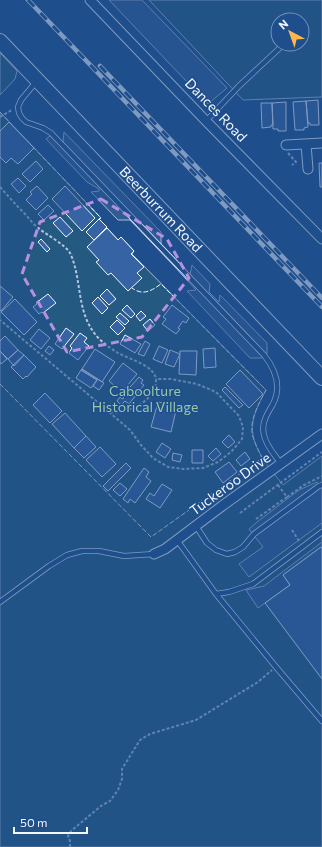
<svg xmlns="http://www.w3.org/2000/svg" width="322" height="847" viewBox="0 0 322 847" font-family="Commissioner,sans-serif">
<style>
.green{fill:#245a82;stroke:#a8bbd7;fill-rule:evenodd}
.parking{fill:#305b95;stroke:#a8bbd7}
.building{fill:#3563a3;stroke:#f2f6ff}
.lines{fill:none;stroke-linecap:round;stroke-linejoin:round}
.service-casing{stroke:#f2f6ff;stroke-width:6}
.minor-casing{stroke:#f2f6ff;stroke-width:11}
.primary-casing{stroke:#f2f6ff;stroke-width:16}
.path{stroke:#b3c4dc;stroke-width:2;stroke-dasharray:3 2;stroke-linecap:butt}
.service{stroke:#1f4e8c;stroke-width:4.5}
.minor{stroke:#1f4e8c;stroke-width:9}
.primary{stroke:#1f4e8c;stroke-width:14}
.rail-casing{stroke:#f2f6ff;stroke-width:4.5}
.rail{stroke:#1f4e8c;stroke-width:3;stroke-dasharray:9;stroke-linecap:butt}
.fence{stroke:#f2f6ff;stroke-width:1;stroke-dasharray:5 2;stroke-linecap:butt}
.marked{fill:none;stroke:#b691df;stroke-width:3;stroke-dasharray:8 5;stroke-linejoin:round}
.labels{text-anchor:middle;stroke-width:3;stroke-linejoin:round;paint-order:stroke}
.street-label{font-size:14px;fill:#f2f6ff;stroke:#1f4e8c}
.park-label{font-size:14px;fill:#97c8a6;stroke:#1f4e8c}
</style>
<rect width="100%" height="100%" fill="#1f4e8c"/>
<path class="green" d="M149 0H322V97L243 100ZM278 20H302V44H278Z
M0 53 17 71 15 79 0 95Z
M0 112 101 218 99 219 118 240 121 237 134 251 132 254 266 390C261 400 255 410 253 422 249 446 269 467 283 485L322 456V847H0Z"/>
<path class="parking" d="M109 0H142L227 88 208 104Z
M64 132 161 232V244L190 275 192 265 210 284 209 292 219 302 220 295 267 343V354L262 358H250L187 291 196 290 174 266 130 220H118L91 192 99 191V189L87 182 46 139 54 133 63 142Z
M317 482 322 488V523L249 577 239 564 263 547 249 529 257 522 299 490Z
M322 542V549L321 547 283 575 290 585 258 608 246 590 264 586Z"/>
<path class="building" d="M318 100 319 125H310V123H308L306 101Z
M306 101 308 127 304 128V130H295L293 102Z
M286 102V131H278V129H273L272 103Z
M261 103H272L273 125H271V127L262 128Z
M9 122 34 148 18 164 11 158 6 163 0 157V131Z
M36 161 43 169 30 182 22 174Z
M319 163H322V187H320Z
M18 178 26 186 19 193 11 184Z
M37 186 48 198 36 210 26 200 32 194 30 192Z
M65 186 95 218 82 231 52 199Z
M48 205 54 211 44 220 38 214Z
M60 217 73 231 66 237 53 223Z
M99 219 107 227 94 240 86 232Z
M107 228 118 240 121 237 134 251 131 254 144 267 137 273 142 278 128 291 111 273 108 275 96 262 99 260 87 247Z
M41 239 50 249 47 252 38 242Z
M0 286 13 297 1 311 0 310Z
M107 289 116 299 109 305 100 296Z
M48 294 56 303 43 313 42 312 39 314 33 307 37 304 36 303Z
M98 297 108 308 102 314 92 303Z
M15 299 37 322 24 335 1 312Z
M127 305 135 314 131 318 122 310Z
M172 305 189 318 186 323 183 321 178 328 180 329 176 334 162 324 166 319 163 317Z
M141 311 146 316 140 321 136 316Z
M120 313 129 321 125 325 116 317Z
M150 319 155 325 148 331 143 325Z
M117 320 125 328 118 335 110 327Z
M66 328 74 334 62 349 55 344Z
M39 329 50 338 41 349 30 340Z
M80 333 87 338 84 342 89 346 78 360 69 353 72 348 70 346Z
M125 335 141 344 135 353 120 344Z
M5 336 18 350 8 359 0 351V341Z
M145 341 150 344 144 356 138 354Z
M49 346 54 350 50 355 45 351Z
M159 346 168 350 162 363 153 359Z
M215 348 216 367 204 368 203 349Z
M95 349 115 362 102 382 82 369Z
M18 350 24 355 14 366 8 359Z
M170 350 180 354 174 367 165 364Z
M0 351 7 359 1 364 0 362Z
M180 351H197L196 375 179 374Z
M24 355 36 367 27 377 26 376 23 379 11 367Z
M123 363 137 374 122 392 109 381Z
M82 369 104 383 99 390 93 386 97 380 81 370Z
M81 370 97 380 91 388 76 378Z
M240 370 263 394 249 408 226 384Z
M139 377 143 380 141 383 144 385 129 404 125 401 121 405 117 401 120 397 122 399 124 398 122 396Z
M225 387 243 405 239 408 222 390Z
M45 393 62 411 50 423 33 405Z
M158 402 177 406 171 432 151 427Z
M65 413 86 436 74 448 52 424Z
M229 435 235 442 228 448 222 442Z
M86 436 96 447 84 458 74 448Z
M162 443 171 449 165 458 156 452Z
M100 447 116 464 102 477 86 460Z
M216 448 221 454 213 461 208 456Z
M192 450H203V463H192Z
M245 452 250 459 241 466 236 460Z
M173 453 182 455 180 462 172 460Z
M229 462 237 472 223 483 215 472Z
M126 463 131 468 108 491 103 486Z
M144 468 149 472 146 477 151 481 135 503 130 499 128 503 123 499Z
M120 483 127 489 120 496 113 490Z
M162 484 172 490 160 508 146 499 150 493 154 496Z
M321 547 322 549V679L265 603 290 585 283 575Z"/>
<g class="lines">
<defs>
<path id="service" d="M36 82 21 100 18 107 19 113 22 118 26 122 43 128 51 133 264 355C276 370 282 386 273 404 267 414 261 423 264 435 266 446 275 455 281 464
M206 121 239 86 284 44
M196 526 207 543 216 550 227 554 235 552 243 547 254 534 319 486 322 485
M177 540 216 594 276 667 322 721
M216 594 229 592 253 584 322 532
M0 602 49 566 67 555 82 551H99L124 556 154 554"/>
<path id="minor" d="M90 0 206 121 322 239
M306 144 308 169
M286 145 322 143
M154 554 165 549 222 506 322 434"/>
<g id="primary">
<path id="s1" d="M0 41 322 378"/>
</g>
</defs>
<use href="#service" class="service-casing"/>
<use href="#minor" class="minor-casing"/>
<use href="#primary" class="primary-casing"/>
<path class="path" d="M0 117 12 110
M288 153 296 162 292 165
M0 187C8 196 16 205 25 214 29 218 32 223 37 227 45 234 66 245 70 253 82 278 76 310 95 334 101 342 110 348 118 353 129 359 156 366 156 380 157 397 136 409 121 412 117 413 112 412 109 412L0 320
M109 412 130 430 141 445 153 458 168 467 184 469 203 468 218 462 231 452 242 439 243 427 239 416 216 392 197 384 171 379H156
M262 465 266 461 267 457
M278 485 287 497 304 485 322 476
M240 513 322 452
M256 519 287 497
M292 530 299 541
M70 847V841L68 836 71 831 101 806 110 801 118 790 122 779V769L140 740 150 734 196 720 258 682 272 670"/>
<use href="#service" class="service"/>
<use href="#minor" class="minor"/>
<use href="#primary" class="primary"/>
<defs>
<path id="rail" d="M28 0 322 307
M100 66 322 298"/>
</defs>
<use href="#rail" class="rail-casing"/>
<use href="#rail" class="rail"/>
<path class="fence" d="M0 112 11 124
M33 147 101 218 99 219
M0 384 151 537 262 458C259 451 255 444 253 437 248 422 259 403 266 390L161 284C151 291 143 296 132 288"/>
</g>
<path d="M0 0H322V847H0ZM101 199 167 239 189 278 142 337 67 352 22 274 40 222Z" fill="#1f4e8c" fill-opacity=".55" fill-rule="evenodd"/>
<path class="marked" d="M101 199 167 239 189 278 142 337 67 352 22 274 40 222Z"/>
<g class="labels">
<g class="street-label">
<text transform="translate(216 110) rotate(46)" y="5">Dances Road</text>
<text dy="5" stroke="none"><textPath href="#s1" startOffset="233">Beerburrum Road</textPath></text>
<text transform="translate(230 484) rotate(-36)" y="5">Tuckeroo Drive</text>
</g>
<g class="park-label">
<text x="145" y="396">Caboolture<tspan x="145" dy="16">Historical Village</tspan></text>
</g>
</g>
<g transform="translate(290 32) rotate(319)"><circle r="19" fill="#1f4e8c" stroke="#7391ba"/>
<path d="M0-3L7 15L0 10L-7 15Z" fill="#ffb74d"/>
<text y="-6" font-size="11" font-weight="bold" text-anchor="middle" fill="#f2f6ff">N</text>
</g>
<path d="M14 827v6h73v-6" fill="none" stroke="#f2f6ff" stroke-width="2"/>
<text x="20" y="827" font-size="12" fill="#f2f6ff" stroke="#1f4e8c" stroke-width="3" paint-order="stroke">50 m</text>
</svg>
